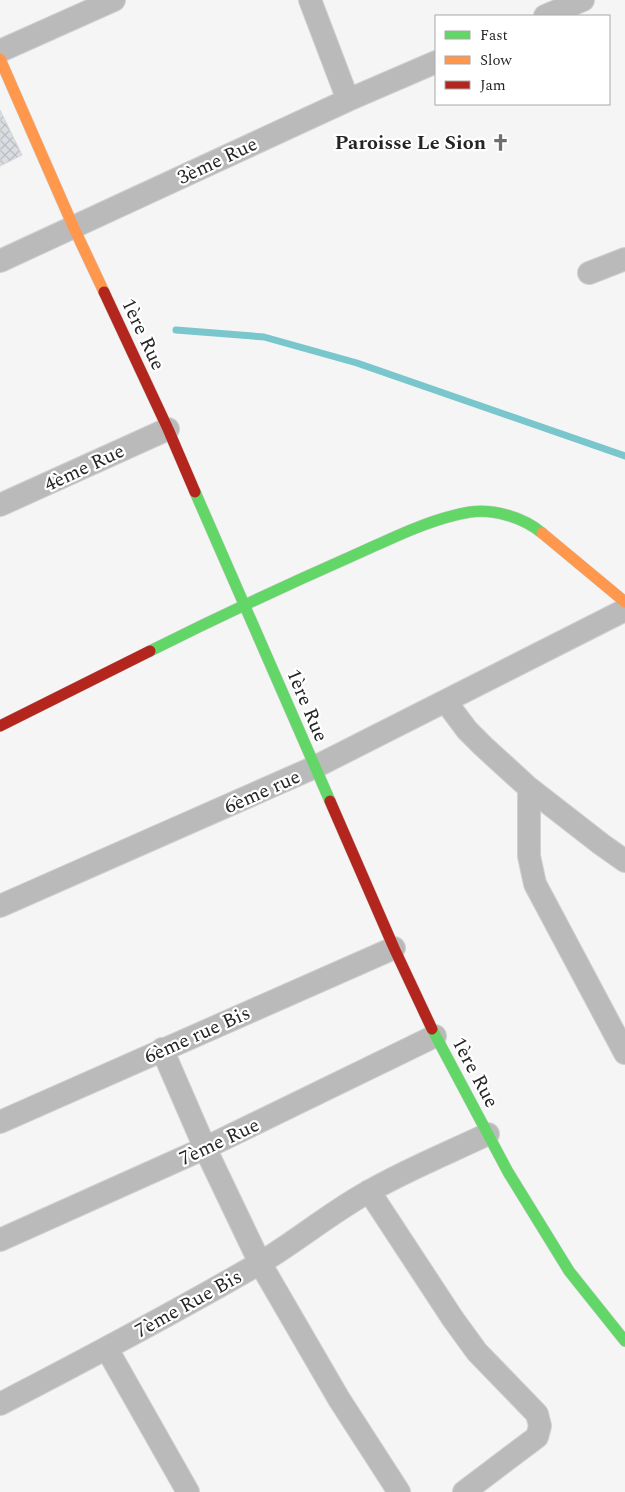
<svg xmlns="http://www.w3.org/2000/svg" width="625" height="1492" viewBox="0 0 625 1492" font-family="Spectral,serif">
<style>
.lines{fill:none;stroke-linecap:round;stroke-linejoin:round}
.stream{stroke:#79c6cd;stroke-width:7}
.building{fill:url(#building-cross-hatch);stroke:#d5d5d5}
.street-casing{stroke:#cfd0d0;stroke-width:24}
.fast-casing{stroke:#cfd0d0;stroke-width:12}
.slow-casing{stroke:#cfd0d0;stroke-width:12}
.jam-casing{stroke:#cfd0d0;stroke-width:12}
.street{stroke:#bababa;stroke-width:22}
.fast{stroke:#63d668;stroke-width:11}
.slow{stroke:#ff974d;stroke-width:11}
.jam{stroke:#b3261e;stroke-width:11}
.labels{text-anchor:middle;stroke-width:4.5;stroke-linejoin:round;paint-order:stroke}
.poi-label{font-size:20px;font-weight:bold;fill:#242525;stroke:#fff;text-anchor:end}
.street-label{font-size:20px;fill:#242525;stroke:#fff}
</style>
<defs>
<pattern id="building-cross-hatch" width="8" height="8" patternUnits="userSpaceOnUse" patternTransform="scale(1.25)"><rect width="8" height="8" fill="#dadee2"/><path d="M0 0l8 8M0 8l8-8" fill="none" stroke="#bbbec2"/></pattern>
</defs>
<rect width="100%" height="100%" fill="#f5f5f5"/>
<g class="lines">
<path class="stream" d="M176 330 264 337 357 363 625 456"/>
</g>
<path class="building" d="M0 110 22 155 0 166Z"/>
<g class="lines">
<defs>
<path id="street" d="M310 0 348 100
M545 16 583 0
M0 51 114 0
M0 261 348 100 436 62
M589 273 625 259
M0 505 168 429
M446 702 467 730 483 746 529 788 601 844 625 861
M529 788V856L535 884 625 1053
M0 906 315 767 625 610
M162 1049 205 1148 260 1263 339 1399 399 1492
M0 1122 394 948
M369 1191 453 1319 477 1352 537 1414 540 1426 537 1437 464 1492
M0 1240 205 1148 435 1036
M107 1349 188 1492
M0 1404C87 1359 175 1312 260 1263 297 1241 330 1213 368 1192 406 1170 448 1153 488 1134"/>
<path id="fast" d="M195 492 330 801
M150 651C216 618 282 587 350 557 389 540 428 519 470 512 494 509 523 517 542 533
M432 1029 508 1172 569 1271 625 1341"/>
<path id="slow" d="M0 59 73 226 104 292
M542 533 625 602"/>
<path id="jam" d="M104 292 168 429 195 492
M0 726 150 651
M330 801 394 948 432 1029"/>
</defs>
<use href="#street" class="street-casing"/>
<use href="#fast" class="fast-casing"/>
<use href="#slow" class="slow-casing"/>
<use href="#jam" class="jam-casing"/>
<use href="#street" class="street"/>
<use href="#fast" class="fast"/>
<use href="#slow" class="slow"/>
<use href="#jam" class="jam"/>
</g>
<defs>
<symbol id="church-bare" viewBox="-9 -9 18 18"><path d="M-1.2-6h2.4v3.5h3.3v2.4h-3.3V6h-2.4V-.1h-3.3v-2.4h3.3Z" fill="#6d6e6e" stroke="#fff" stroke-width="2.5" paint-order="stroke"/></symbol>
</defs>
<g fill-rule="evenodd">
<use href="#church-bare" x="488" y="130" width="25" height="25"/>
</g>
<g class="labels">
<g class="poi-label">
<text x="486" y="149">Paroisse Le Sion</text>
</g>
<g class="street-label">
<text transform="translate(217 160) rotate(-25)" y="7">3ème Rue</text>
<text transform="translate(144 334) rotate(65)" y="7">1ère Rue</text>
<text transform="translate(84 467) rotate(-25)" y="7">4ème Rue</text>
<text transform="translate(308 705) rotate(67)" y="7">1ère Rue</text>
<text transform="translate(262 791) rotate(-24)" y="7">6ème rue</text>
<text transform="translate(197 1034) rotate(-24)" y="7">6ème rue Bis</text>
<text transform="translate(476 1072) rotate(62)" y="7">1ère Rue</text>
<text transform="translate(219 1141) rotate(-25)" y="7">7ème Rue</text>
<text transform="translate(188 1303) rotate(-29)" y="7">7ème Rue Bis</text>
</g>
</g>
<rect x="435" y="15" width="175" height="90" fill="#ffffff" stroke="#a7a8a8"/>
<rect x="445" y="31" width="25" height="8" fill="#63d668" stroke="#a7a8a8"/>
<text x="480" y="40" font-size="15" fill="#242525">Fast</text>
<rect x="445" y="56" width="25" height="8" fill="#ff974d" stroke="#a7a8a8"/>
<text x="480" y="65" font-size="15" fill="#242525">Slow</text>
<rect x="445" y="81" width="25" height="8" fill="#b3261e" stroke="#a7a8a8"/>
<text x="480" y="90" font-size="15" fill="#242525">Jam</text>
</svg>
